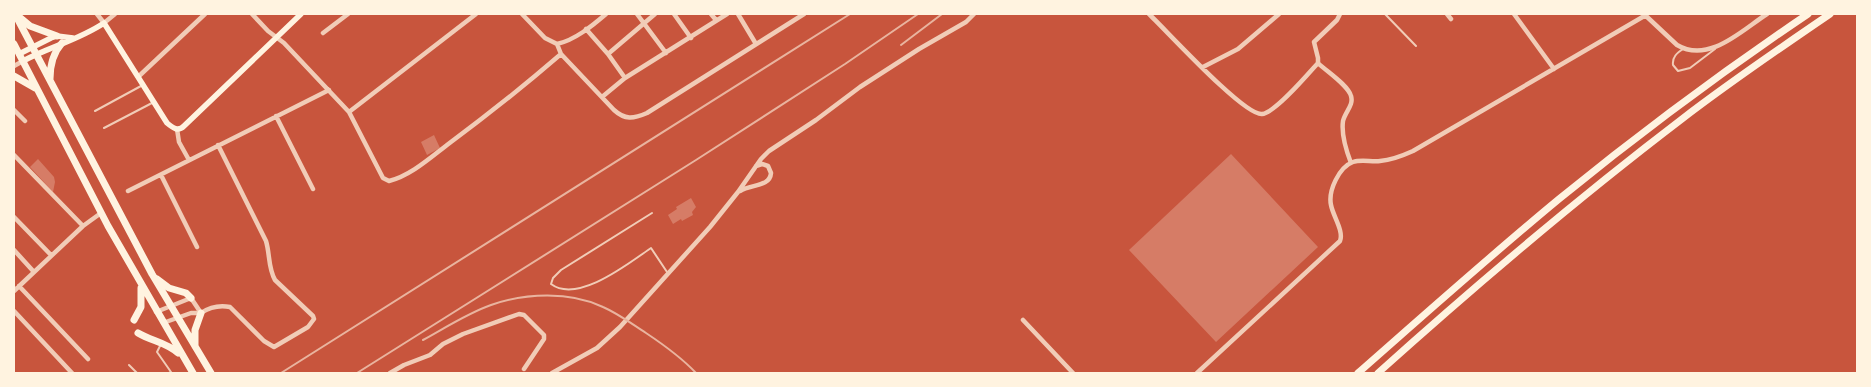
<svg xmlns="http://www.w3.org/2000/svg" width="1871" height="387" viewBox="0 0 1871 387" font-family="Inter,sans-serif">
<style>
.building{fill:#d67c66}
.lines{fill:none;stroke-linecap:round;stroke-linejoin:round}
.service{stroke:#f1ccb7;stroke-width:2}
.minor{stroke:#f1ccb7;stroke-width:4.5}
.secondary{stroke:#fff3e0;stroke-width:5.5}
.primary{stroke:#fff3e0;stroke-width:7}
.trunk{stroke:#fff3e0;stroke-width:7}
.rail{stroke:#e9b49f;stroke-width:2}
</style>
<rect width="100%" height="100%" fill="#c8553d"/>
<path class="building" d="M434 135 440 148 427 155 421 142Z
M1231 154 1318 247 1216 342 1129 250Z
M38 159 54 177 55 182 53 192 30 167Z
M691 198 696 207 692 212 693 215 682 221 681 219 673 224 668 215 677 209 676 207Z"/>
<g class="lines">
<path class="service" d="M1385 14 1416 46
M1683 49C1677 53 1672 57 1673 65L1678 71 1690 68 1715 49
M95 111 141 86
M104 128 152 103
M652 213 561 270 553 278 551 284C578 304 629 263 651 248L667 272
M160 346 157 352 171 372 169 373
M129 365 137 373"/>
<path class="minor" d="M97 14 104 23 115 14
M252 14 268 31 284 43 349 112 383 178 389 181C410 176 430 158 447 145 486 116 524 86 561 54
M522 14 545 38 557 44 561 54 614 110C625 120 633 119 647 113L804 14
M637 14 666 53
M674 14 691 38
M711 14 716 20
M738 14 756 44
M1149 14C1166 30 1244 116 1262 114 1275 113 1308 74 1318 63V58L1314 42 1337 20 1340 14
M1447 14 1451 19
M1514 14 1554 69
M1645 15 1677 45C1709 64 1742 30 1767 14
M586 29 608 54 625 78
M323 33 348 14
M557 44C575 40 592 26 606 14
M608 54 655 14
M1318 63C1326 71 1348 85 1351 96 1354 105 1345 112 1343 121 1341 135 1346 150 1351 163
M14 66 23 61
M1203 67 1238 49 1279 14
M138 77 205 14
M602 97 625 78 727 14
M14 110 25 121
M349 112 476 14
M276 116 313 189
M177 129 179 142 189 160
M14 155 83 226
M161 175 197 247
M128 191 329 90
M740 191C751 184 770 187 771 173L768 166 762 164 756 166
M14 217 51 255
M14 250 34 272
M19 286 88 359
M14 291 83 226 101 213
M14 311 72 373
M156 312 191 298 201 313
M201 313C210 307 220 305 230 307L264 341 274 347 308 327 314 319 313 316 275 280C268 268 270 254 266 241L218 145
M1023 320 1073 373
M163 323 191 313H201
M390 373 404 365 430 355 443 344 463 334 519 314 524 315 544 335V339L524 369
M552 373 597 348 620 327 710 227 738 192 761 159 769 151 816 120 860 87 919 49 966 22 974 14
M1197 373 1340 241C1344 231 1333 216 1331 205 1328 191 1339 167 1353 162 1361 159 1371 162 1380 161 1392 160 1402 156 1413 151L1646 15"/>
<path class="secondary" d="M19 54 51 38 57 36 73 38
M23 61C49 47 79 40 104 23L167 123C173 128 178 132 184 126L301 14"/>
<path class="primary" d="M15 14 152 274 211 373
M18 16 30 26 57 36
M14 44 108 226 193 373
M14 76 35 88
M50 79C50 66 53 53 62 43
M157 279 169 288 186 293 191 298
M134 320 141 307V288
M138 333C151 341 166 342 178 353
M195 346V330L201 313"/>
<path class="trunk" d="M1358 373C1424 315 1490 256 1559 199 1639 134 1722 72 1808 14
M1378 373C1476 285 1577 199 1682 119 1730 82 1780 48 1830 14"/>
<path class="rail" d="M901 45 942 14
M423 340C445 328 468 313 491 305 525 293 570 291 603 307 619 314 632 324 646 333 664 345 681 357 696 373
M281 373 850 14
M357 373 696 160 845 64 918 14"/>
</g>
<rect width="1871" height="387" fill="none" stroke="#fff3e0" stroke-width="30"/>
</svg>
